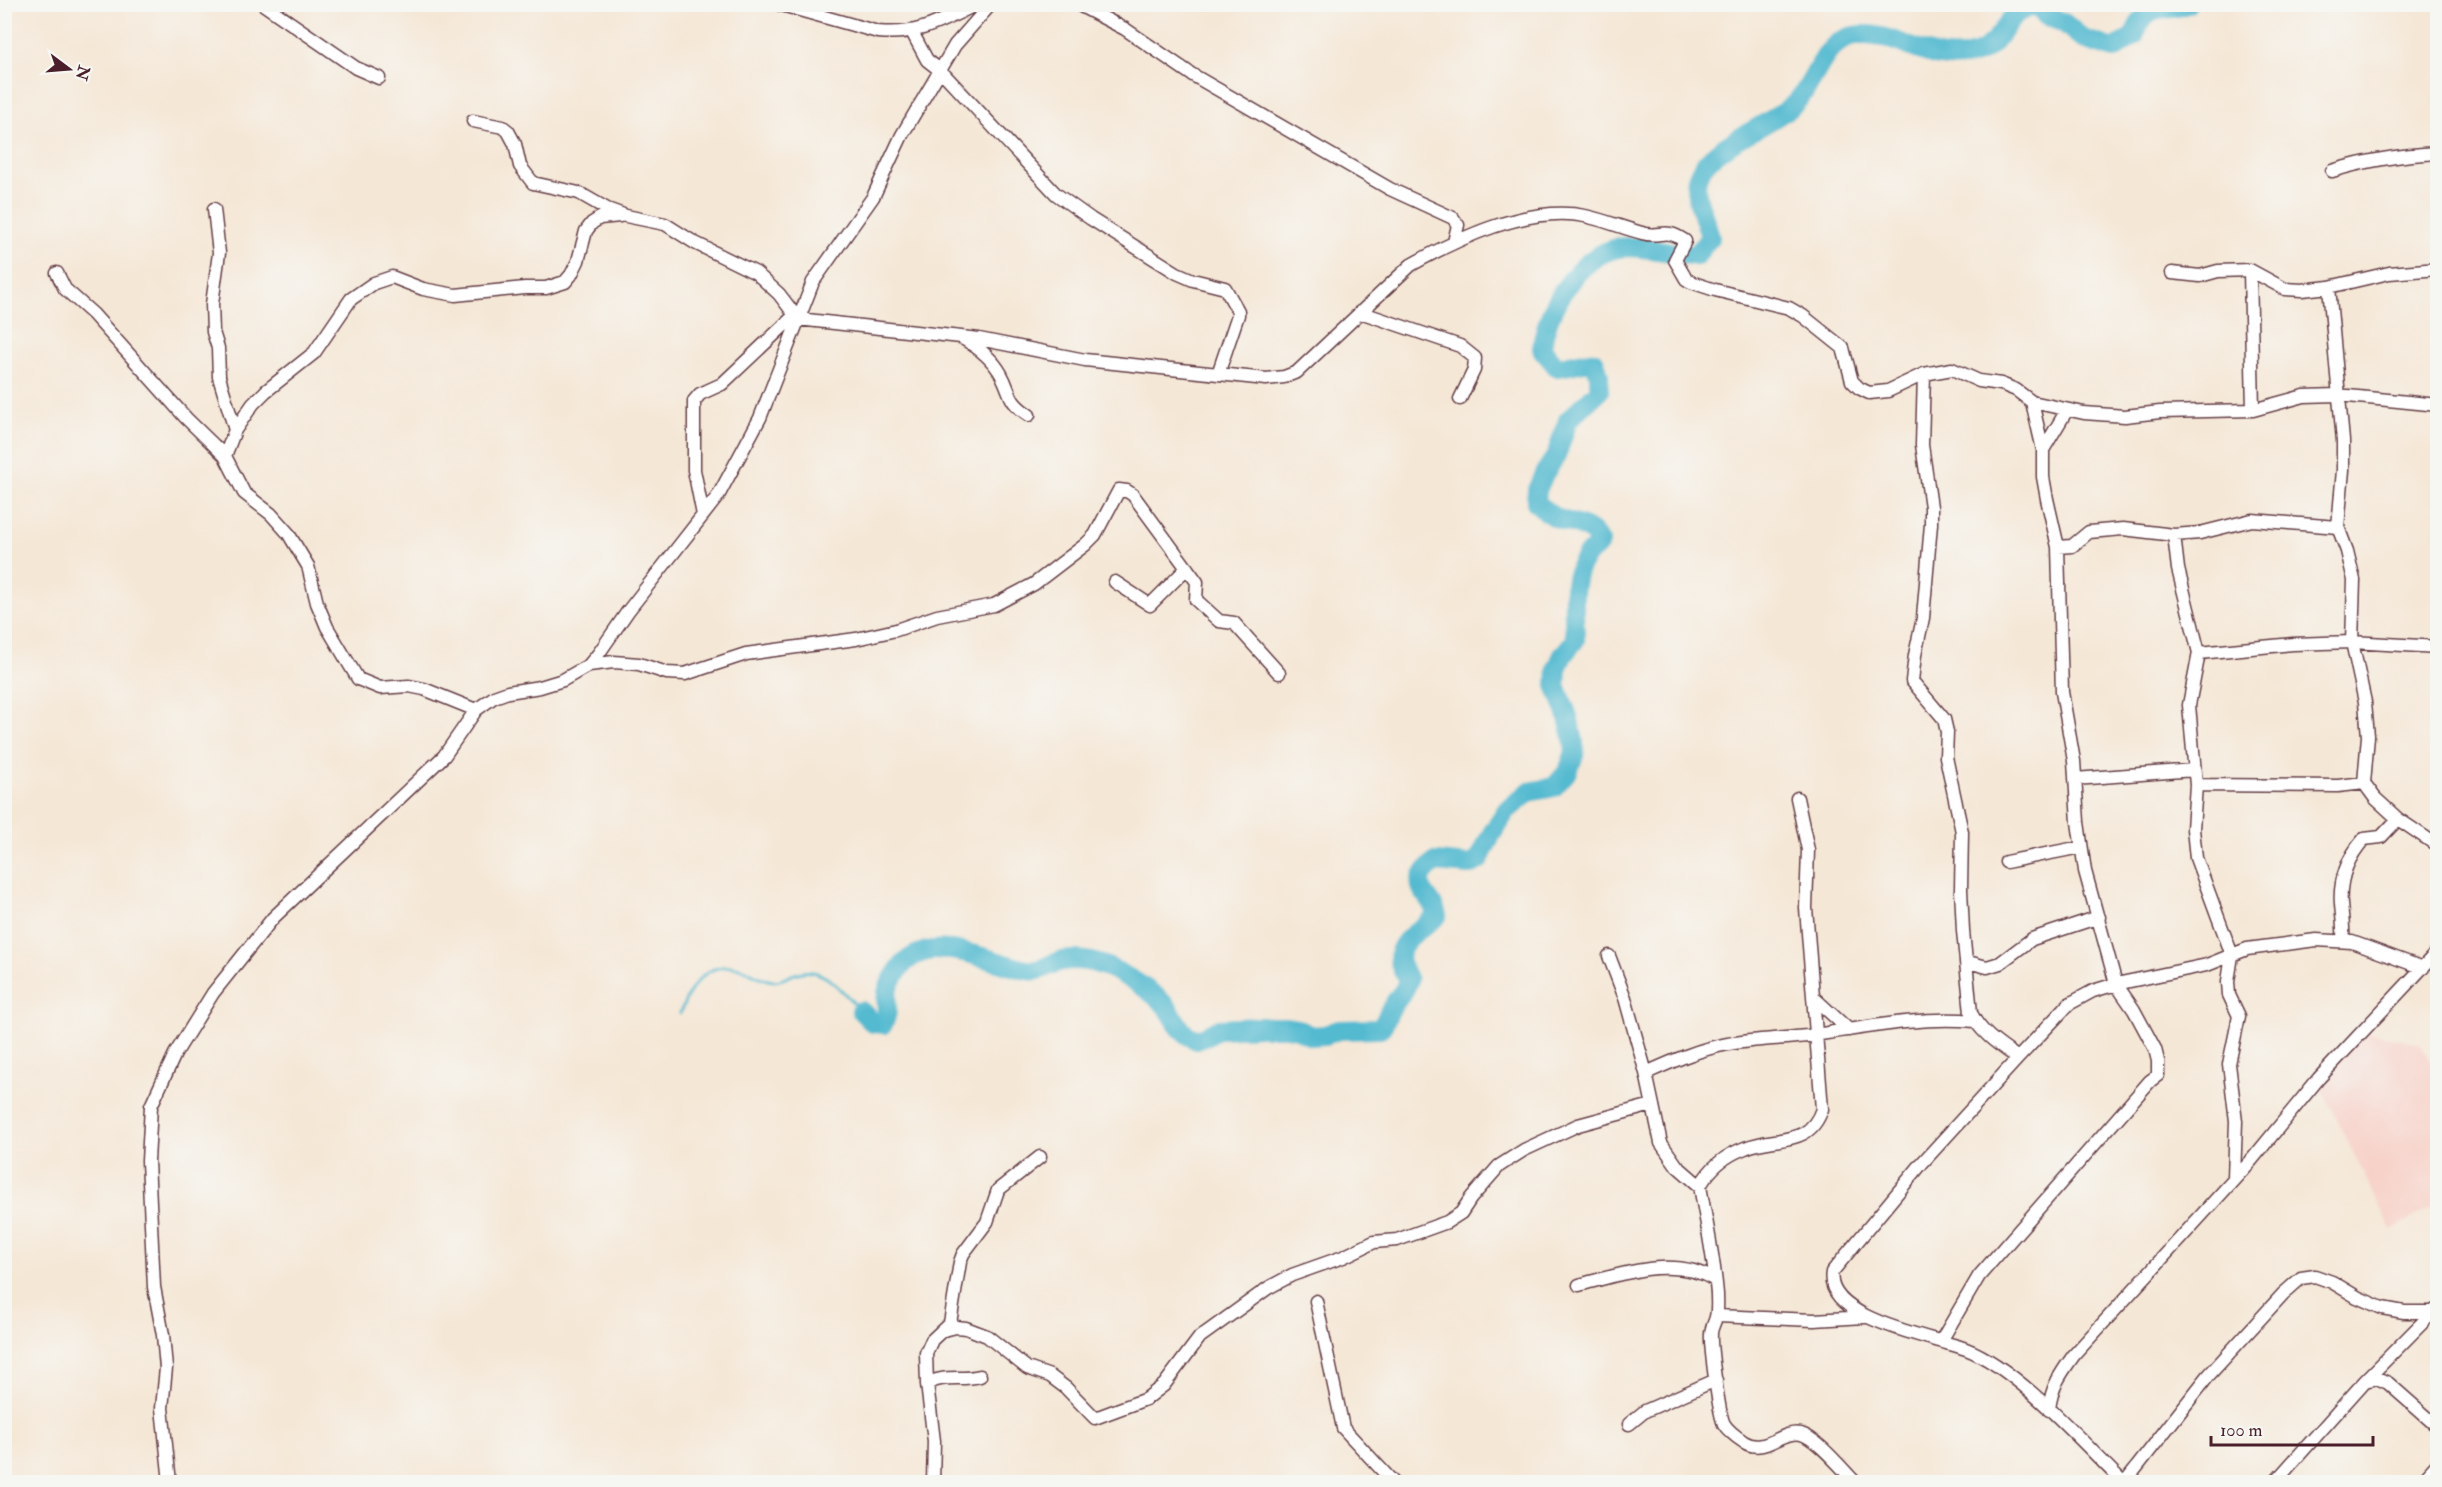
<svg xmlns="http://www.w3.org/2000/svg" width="2442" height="1487" viewBox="0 0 2442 1487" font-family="'IM FELL Double Pica',serif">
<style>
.built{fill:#f7d1c8}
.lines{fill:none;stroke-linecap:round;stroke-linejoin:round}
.stream{stroke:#52bad0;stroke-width:3}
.river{stroke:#52bad0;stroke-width:20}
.street-casing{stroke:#643d45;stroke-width:15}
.street{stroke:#fff;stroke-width:12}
</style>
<rect width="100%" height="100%" fill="#f6f6f2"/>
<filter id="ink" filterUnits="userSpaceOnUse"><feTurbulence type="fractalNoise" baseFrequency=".0167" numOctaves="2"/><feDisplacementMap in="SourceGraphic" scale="12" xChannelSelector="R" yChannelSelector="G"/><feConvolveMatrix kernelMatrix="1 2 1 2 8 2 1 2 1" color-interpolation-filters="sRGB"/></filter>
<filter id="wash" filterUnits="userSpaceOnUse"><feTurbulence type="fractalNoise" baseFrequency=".008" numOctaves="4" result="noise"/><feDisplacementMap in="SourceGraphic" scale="24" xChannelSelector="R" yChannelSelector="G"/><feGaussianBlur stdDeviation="1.35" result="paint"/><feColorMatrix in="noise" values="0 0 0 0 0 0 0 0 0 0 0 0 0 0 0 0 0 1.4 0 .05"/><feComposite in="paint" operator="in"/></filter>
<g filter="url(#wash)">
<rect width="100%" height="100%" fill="#f5e7d6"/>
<path class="built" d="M2363 1031 2420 1044 2437 1076V1204L2391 1230 2319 1083Z"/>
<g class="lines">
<path class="stream" d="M680 1013C690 987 706 960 739 968 749 970 758 978 768 980 781 983 787 976 798 973 824 964 845 995 861 1011"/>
<path class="river" d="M861 1011 873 1023 883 1024C890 1009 885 1008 887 993 889 983 900 965 909 959 941 935 992 963 1027 970 1041 973 1049 963 1062 961 1085 957 1107 965 1127 977 1140 984 1153 993 1164 1004 1178 1018 1175 1031 1197 1040L1220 1029 1259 1027H1286L1298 1029 1311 1036 1325 1035 1339 1030 1380 1029C1386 1022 1387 1014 1392 1007 1399 995 1403 996 1408 981 1406 975 1402 969 1400 963 1394 942 1424 927 1437 916 1431 890 1404 889 1435 862L1470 865 1479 860 1491 835 1506 811 1529 792 1554 787 1568 771 1575 752 1573 737 1567 714 1556 685 1557 668 1563 655 1575 640C1575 613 1568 578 1587 555 1592 549 1595 551 1600 542 1591 526 1575 525 1559 519 1550 516 1543 509 1536 502L1537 490 1544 474 1556 456 1568 420 1599 391V375L1595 362C1582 360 1571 366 1557 367L1542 349C1545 310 1577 257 1618 248 1637 244 1676 254 1696 256L1710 237C1706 219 1691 193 1698 176 1709 145 1770 127 1795 103 1820 79 1821 34 1866 35 1904 36 1933 68 1976 54 1998 46 2002 26 2017 13 2022 10 2029 8 2034 5L2046 16 2064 23 2083 39 2114 49 2134 36C2146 1 2158 14 2187 4"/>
</g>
</g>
<g filter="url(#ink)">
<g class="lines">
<defs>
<path id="street" d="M263 4 356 68 379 78
M778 4 878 32C919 36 941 21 977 4
M1077 4 1125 29 1191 74 1390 189 1453 218 1458 225 1454 242
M912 32 927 60 941 71 1056 194 1091 219 1177 273 1193 280 1225 288 1238 311V315L1218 374
M473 121 503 127 508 131 515 144 520 166 533 183 579 193 607 209 626 216 665 224 695 243 756 273 779 294 798 319 979 339 1085 360 1266 379 1284 377 1297 372 1411 265C1459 238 1528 205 1585 216 1604 220 1623 228 1642 233 1662 239 1663 226 1685 241L1675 260 1686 279 1691 282 1715 290 1789 308 1803 316 1843 348 1852 381 1859 388 1869 393 1888 391 1924 374 1952 369 1979 381 2001 384 2016 390 2032 402 2084 413 2125 416 2160 412 2253 410 2304 396 2338 395 2438 405
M2332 171C2367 160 2401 155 2438 153
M214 209 219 253 212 304 213 332 218 348 219 377 235 430
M2250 270 2253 410
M57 273 65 289 93 314 186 418 225 456 244 493 271 514 288 533 308 566 317 603 327 627 358 679 380 688 409 686 424 689 476 710
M2172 273 2200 276 2218 271 2250 270 2285 289 2302 290 2329 287 2389 273 2438 269
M2329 287 2343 441V470L2338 527 2347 551 2354 580 2352 642 2365 702 2368 736 2364 783 2375 798 2398 819 2438 846
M1360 312 1460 346 1475 358 1474 370 1460 399
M964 339C979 348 992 358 1001 374 1012 394 1007 401 1029 415
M1924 374 1922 445 1931 507V524L1923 618 1915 655 1912 681 1944 719 1947 732 1946 757 1962 832 1961 889 1963 931 1971 1013C1980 1033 2001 1046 2018 1058
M2043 450 2067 410
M225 456 235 430 253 404 266 391 314 353 351 299 374 283 392 277 423 289 455 295 525 288H546L565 282 571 275 578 261 586 231 592 223 600 218 620 216
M703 515 694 470V401L700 394 722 384 795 315
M2174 535 2178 569 2199 653 2189 705 2196 785
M2058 547 2072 546 2089 532 2123 529 2174 535 2200 533 2252 520 2338 527
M1115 582 1150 605 1187 568
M2199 653 2293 644 2352 642 2438 647
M589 665 614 662 639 664 667 673 685 674 746 654 856 639 896 630 937 616 994 605 1034 584 1085 545 1095 535 1119 490 1127 491 1133 495 1197 582 1196 600 1219 621 1234 623 1279 673
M2075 779 2194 770
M1797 798 1808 850 1806 908 1822 1109C1809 1148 1776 1135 1745 1148 1726 1155 1710 1168 1700 1186 1706 1221 1714 1257 1717 1294 1717 1301 1718 1309 1716 1317 1715 1322 1711 1328 1711 1334 1710 1345 1719 1415 1724 1424 1728 1431 1738 1438 1744 1442 1765 1455 1781 1430 1801 1434 1817 1438 1843 1470 1855 1482
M2006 862 2081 847
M2343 941C2344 928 2342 917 2341 904 2339 880 2348 857 2364 839L2381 837 2398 819
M1609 956 1625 998 1646 1073 1661 1143 1677 1166 1700 1186
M1968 962 1987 967 2000 963 2032 939 2099 917
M1813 997 1849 1030
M1646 1073C1673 1061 1699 1049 1728 1044 1757 1039 1786 1039 1815 1035 1869 1027 1920 1016 1975 1021
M2234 1178 2236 1121 2229 1064 2239 1016 2229 995 2228 982 2232 955 2196 858 2193 829 2196 785 2338 786 2364 783
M1579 1285C1622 1274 1674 1255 1715 1280
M1316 1301 1343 1428 1393 1482
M1717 1316 1814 1320 1865 1317
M944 1330 956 1327 966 1328 987 1336 1027 1368 1050 1376 1066 1388 1095 1418 1146 1399 1164 1385 1200 1337 1268 1288 1292 1275 1343 1257 1374 1242 1397 1240 1447 1222 1461 1213 1471 1198 1499 1166 1524 1150 1578 1125 1652 1105
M1941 1341 1979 1276 2150 1081 2158 1075V1061L2155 1049 2134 1010 2116 984 2085 871 2078 822 2074 761 2062 692 2058 547 2047 499 2043 477V450L2032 402
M2365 1381 2435 1310
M927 1384C943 1374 962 1381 980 1376
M2049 1410C2051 1387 2061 1373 2074 1355L2250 1162 2319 1078 2438 951
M1629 1424 1645 1411 1716 1380
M170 1482 162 1408 166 1368 163 1335 154 1287 148 1161 151 1106 175 1054 213 993 273 918 444 756 476 710 494 697 508 692 540 687 563 680 589 665 599 653 628 611 718 496 760 418 813 282 873 197 902 135 955 45 991 4
M933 1482 934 1441 927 1384 926 1353 932 1340 950 1323 960 1262 963 1254 987 1222 998 1190 1040 1157
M2123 1482C2083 1443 2017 1368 1966 1349 1934 1337 1823 1319 1832 1272L1923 1162 2018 1058 2069 1004 2093 991 2116 984 2207 965 2247 949 2316 940 2352 942 2423 968
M2125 1482 2209 1375 2283 1294 2301 1278 2315 1276 2332 1282 2357 1297 2382 1308 2404 1312H2433
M2275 1482 2365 1381 2377 1378 2388 1383 2438 1427
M2421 1482 2438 1463"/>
</defs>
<use href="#street" class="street-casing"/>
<use href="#street" class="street"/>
</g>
</g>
<rect width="2442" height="1487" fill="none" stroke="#f6f6f2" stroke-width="24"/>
<g transform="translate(69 69) rotate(106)" stroke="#f6f6f2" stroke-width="4.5" paint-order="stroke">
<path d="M0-4.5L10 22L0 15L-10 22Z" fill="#4a1f2b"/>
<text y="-9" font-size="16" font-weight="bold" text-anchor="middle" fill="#4a1f2b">N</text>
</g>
<path d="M2211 1436v9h162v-9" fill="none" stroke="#4a1f2b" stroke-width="3"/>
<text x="2220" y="1436" font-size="18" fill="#4a1f2b" stroke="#f6f6f2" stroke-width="4.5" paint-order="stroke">100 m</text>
</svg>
